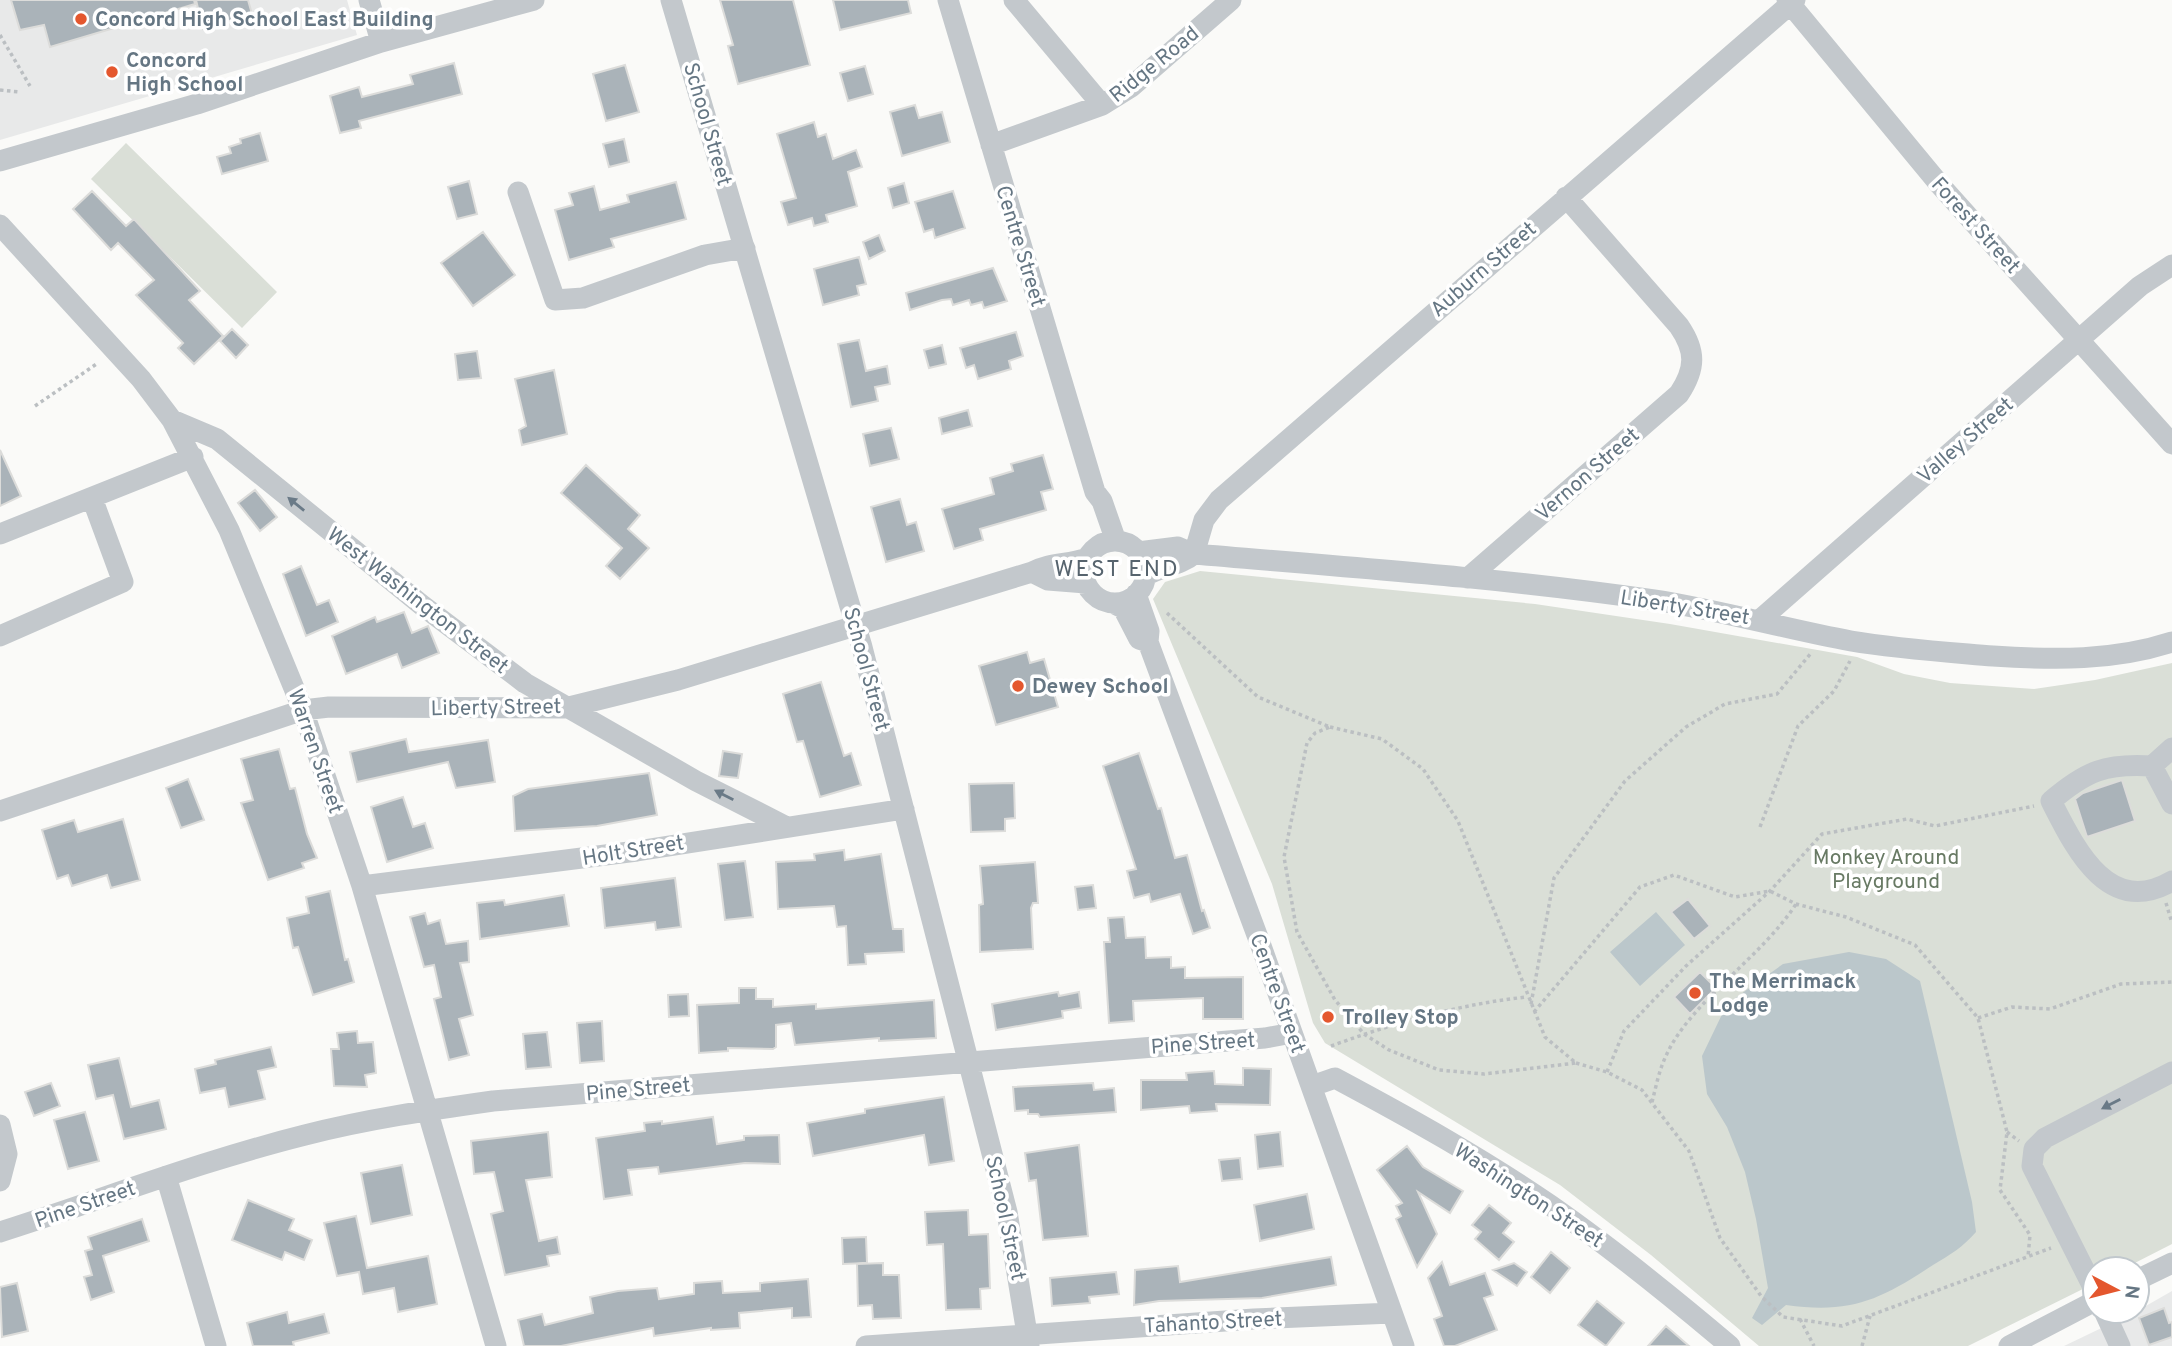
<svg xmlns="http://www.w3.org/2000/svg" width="2172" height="1346" viewBox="0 0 2172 1346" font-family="Overpass,sans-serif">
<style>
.built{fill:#e8e9e9}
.green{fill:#dadfd7}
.water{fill:#bbc7cb}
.building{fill:#aab3b9;stroke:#dcdcda;stroke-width:2}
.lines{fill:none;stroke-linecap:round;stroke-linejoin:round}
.path{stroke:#bbbfc2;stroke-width:3.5;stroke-dasharray:3.5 3.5;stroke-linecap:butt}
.minor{stroke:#c3c8cc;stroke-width:21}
.oneway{fill:#6a7a87}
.poi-dot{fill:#e4572e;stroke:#fff;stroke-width:2.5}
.labels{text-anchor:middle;stroke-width:7;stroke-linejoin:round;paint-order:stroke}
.poi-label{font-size:21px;font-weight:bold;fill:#657683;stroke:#fff;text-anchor:start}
.street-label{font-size:21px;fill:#657683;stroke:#fff}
.park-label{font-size:21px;fill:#687a64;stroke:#fff}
.neighbourhood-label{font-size:23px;letter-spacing:2px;fill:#57646e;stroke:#fff}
</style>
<rect width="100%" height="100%" fill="#fafaf8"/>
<path class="built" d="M0 0H347L357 35 0 140Z
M2172 1291V1346H2064L2137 1311Z"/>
<path class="green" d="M126 143 277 292 242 328 91 179Z
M1200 571 1535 604 1670 624 1857 657 1904 674 1950 683 2034 689 2095 680 2172 663V1244L2123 1269H2095V1283L1968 1346H1759L1651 1255 1560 1185 1325 1043 1313 1023 1272 884 1153 599 1165 582Z"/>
<path class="water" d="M1656 912 1685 945 1640 986 1610 952Z
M1849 952 1886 959 1920 981 1972 1202 1976 1232C1963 1247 1950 1255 1933 1265 1880 1300 1851 1314 1786 1305L1762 1325 1752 1318 1768 1288 1756 1219 1745 1172 1727 1127 1707 1094 1702 1056 1727 1004 1783 964Z"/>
<path class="building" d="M11 0H194L195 4 50 47 44 25 20 30Z
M196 0H248L252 14 203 29Z
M720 0H793L810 65 738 84 728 46 733 45Z
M833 0H908L911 13 840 30Z
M454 63 462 94 359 121 361 128 340 133 330 96 359 87 362 97 413 84 410 75Z
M625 65 639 112 606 121 593 74Z
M865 66 873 94 848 101 840 73Z
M915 105 919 118 942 112 950 142 902 156 890 112Z
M814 122 818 137 826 134 833 159 856 150 862 167 848 172 857 206 826 215 828 222 814 226 812 218 788 225 781 202 796 198 777 134Z
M260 133 268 161 222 174 217 157 231 153 229 147 241 143 240 139Z
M624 139 629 162 609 167 603 144Z
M469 181 477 214 457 219 448 187Z
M676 182 686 219 611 239 614 247 569 260 555 210 573 205 569 193 594 186 600 210 629 202 627 195Z
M904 183 909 203 893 208 888 188Z
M92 191 126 226 134 219 200 291 189 300 223 336 194 364 178 348 183 343 136 295 154 280 118 243 111 250 73 209Z
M953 191 965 228 935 238 933 229 924 232 915 202Z
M483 232 515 275 473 306 441 263Z
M879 235 885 251 869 259 863 242Z
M859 257 866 284 857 286 859 295 823 305 814 269Z
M993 268 1007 301 984 308 982 302 971 305 969 300 953 305 951 299 942 300 910 310 906 293Z
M232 329 248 345 236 358 220 341Z
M1016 332 1023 356 1009 361 1011 369 978 379 974 365 966 368 960 348Z
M859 340 866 371 887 366 890 384 875 387 878 401 851 407 838 344Z
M942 345 946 364 929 368 924 350Z
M477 351 481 378 458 380 455 354Z
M554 370 567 434 522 445 519 430 526 426 515 379Z
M968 410 972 426 942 434 939 418Z
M891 428 899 459 870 466 863 434Z
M0 450 21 496 0 506Z
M1043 455 1053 489 1041 492 1046 510 980 529 983 540 954 549 942 509 994 494 990 478 1013 471 1011 464Z
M586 465 640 515 628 529 649 548 620 579 606 566 622 548 561 493Z
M255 490 277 517 260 531 238 503Z
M900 499 907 525 916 522 924 551 886 562 871 507Z
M301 566 317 605 329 600 338 622 306 636 283 574Z
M404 612 412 633 428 626 439 653 402 668 397 654 346 674 332 636 375 617 377 622Z
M1027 652 1030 663 1044 659 1058 707 996 725 979 666Z
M821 682 844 756 851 753 861 785 820 797 803 741 797 742 783 694Z
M406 739 409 752 488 740 495 782 456 788 448 762 357 782 350 752Z
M279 749 290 789 295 788 307 834 317 858 302 863 304 868 268 880 241 803 253 800 241 759Z
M723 751 742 754 738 778 719 776Z
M1139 753 1158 809 1161 808 1175 858 1187 855 1202 911 1204 910 1210 928 1193 934 1180 894 1151 902 1149 894 1134 898 1127 871 1136 869 1103 766Z
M649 773 657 815 597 826 515 831 513 796 528 789Z
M188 779 204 820 181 828 166 788Z
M2122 780 2135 821 2087 837 2075 799 2083 793Z
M1014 783 1015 818 1005 819V831L971 832 969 784Z
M403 797 413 827 425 823 433 848 387 862 371 807Z
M123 819 140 880 111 888 107 875 72 886 68 875 57 879 42 830 74 820 78 832Z
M844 850 845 860 881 854 893 929H903L904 952 865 954 866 964 848 965 846 926 837 927 834 906 778 909 776 862 815 860 814 854Z
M745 861 753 917 725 920 718 864Z
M1035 862 1038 903H1033L1031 908 1033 949 980 952 979 905 983 904 980 866Z
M675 878 681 927 656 930 655 922 605 928 601 888Z
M1093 885 1096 908 1078 910 1075 887Z
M330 891 345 960 348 959 354 982 313 995 298 947 293 948 287 918 309 913 306 897Z
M564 895 569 926 480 939 477 903 504 900 505 905Z
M1688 899 1710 926 1694 939 1671 912Z
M425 913 428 924 440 920 446 944 468 941 469 962 460 963 473 1015 459 1019 469 1055 449 1060 434 999 441 997 434 965 424 967 410 917Z
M1124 917 1126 938 1145 937 1146 958 1171 957V968L1185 967V978L1243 977V1019H1203V998L1133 1001 1134 1021 1109 1023 1104 942H1110L1108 918Z
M1700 972 1716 988 1690 1014 1674 997Z
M739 988H756V999H773V1007L816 1004V1009L934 1000 936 1038 879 1041V1038L795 1045 791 1023 776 1025V1047L773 1049 728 1048V1051L699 1053 697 1005 739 1003Z
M1058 992 1059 996 1079 992 1081 1008 1062 1011 1063 1018 996 1030 992 1004Z
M688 994 689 1016 669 1017 668 995Z
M602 1021 604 1061 580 1063 577 1023Z
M357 1031 358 1043 373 1042 376 1073 365 1075 367 1087 334 1086 331 1049H339L337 1033Z
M547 1032 551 1067 526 1069 523 1034Z
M271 1047 276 1067 258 1071 265 1099 229 1107 225 1088 200 1093 195 1069 216 1064 215 1060Z
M119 1058 131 1107 159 1100 166 1129 124 1139 113 1095 96 1099 88 1065Z
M1243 1068 1271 1069 1270 1105 1216 1104 1217 1111 1190 1113 1189 1106 1141 1110V1080H1187L1186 1073 1214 1071 1215 1084 1243 1085Z
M51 1083 60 1106 34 1116 25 1092Z
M1093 1083 1094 1090 1114 1088 1116 1112 1040 1117 1038 1114H1028V1110L1015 1111 1013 1087Z
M944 1097 954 1161 929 1165 924 1135 813 1156 807 1123 865 1113V1109Z
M85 1112 99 1161 68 1169 54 1120Z
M713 1117 717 1144 744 1140V1136L779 1135 780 1164 745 1163 659 1174 658 1167 628 1170 632 1195 604 1199 596 1138 645 1131 644 1123 662 1121V1124Z
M548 1132 552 1177 526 1180 539 1241 557 1237 560 1254 547 1256 549 1266 505 1275 491 1214 503 1211 494 1172 474 1174 471 1141Z
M1280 1132 1283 1166 1258 1169 1255 1135Z
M1079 1145 1088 1236 1043 1240 1036 1180 1029 1181 1025 1153Z
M1407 1146 1423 1167 1463 1191 1450 1213 1418 1192 1437 1234 1417 1267 1396 1219 1401 1216 1396 1206 1402 1203 1377 1170Z
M1240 1158 1242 1179 1222 1181 1219 1160Z
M402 1165 412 1215 371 1224 361 1173Z
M1307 1194 1314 1229 1260 1241 1254 1205Z
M248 1200 294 1219 289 1230 312 1240 304 1260 285 1252 282 1260 232 1240Z
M1489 1205 1511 1223 1503 1233 1514 1242 1499 1260 1475 1239 1481 1232 1472 1225Z
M968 1210 969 1235 988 1234 990 1288 980 1289 981 1309 946 1310 943 1244 927 1245 925 1212Z
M356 1216 367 1268 428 1256 437 1304 398 1312 394 1288 363 1294 359 1272 337 1276 324 1223Z
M142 1219 149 1241 103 1256 114 1292 91 1300 84 1277 92 1275 85 1251 92 1249 88 1237Z
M866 1237 867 1263 843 1264 842 1238Z
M1551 1252 1570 1268 1550 1293 1531 1277Z
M1331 1257 1336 1285 1262 1298 1159 1301 1134 1305 1135 1270 1178 1266 1180 1282Z
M1442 1262 1450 1285 1485 1273 1493 1295 1484 1298 1497 1330 1455 1346H1444L1434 1319 1442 1316 1428 1278Z
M883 1263V1275H899L901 1318 873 1319 872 1305 858 1306 857 1264Z
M1514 1263 1527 1272 1517 1286 1493 1270Z
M1116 1272 1119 1294 1089 1297 1090 1303 1052 1306 1050 1278Z
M808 1279 811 1317 792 1318V1308L739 1313 740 1328 711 1330V1328L654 1336 653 1328 561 1346H524L518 1320 542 1314 545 1325 593 1313 590 1297 618 1291 657 1288 659 1299 694 1294V1283L722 1281 723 1293 760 1291V1283Z
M17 1283 28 1331 2 1337 0 1287Z
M1597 1301 1624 1323 1606 1346 1578 1325Z
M2164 1308 2169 1323 2172 1322V1337L2149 1345 2139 1318Z
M287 1312 289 1323 324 1314 329 1333 293 1342 294 1346H253L247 1323Z
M1666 1326 1689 1346H1648Z"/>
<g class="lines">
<path class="path" d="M0 35 30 86
M0 90 19 92
M35 406 98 363
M1167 613 1258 697 1330 727
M1330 727 1382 739 1423 769 1458 821 1545 1037 1576 1063 1484 1074 1439 1070 1389 1050 1364 1034 1335 1000 1297 932 1284 857 1307 743 1315 733Z
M1760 827 1798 726 1834 691 1850 661
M2166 903 2172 923
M1531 1004 1554 878 1625 781 1686 727 1725 704 1777 694 1812 652
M1534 1012 1640 887 1674 875 1735 897 1770 891 1796 904 1846 917 1915 945 1978 1018 2007 1132 2000 1190 2030 1235 2028 1257
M1978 1018 2012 1007 2050 1009 2121 984 2172 982
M1331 1046C1394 1023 1460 1004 1527 997
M1576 1063 1607 1072 1642 1090 1689 1151 1720 1238 1761 1296 1783 1317 1842 1326 2051 1248
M1607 1072 1624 1031 1686 966 1770 891 1822 834 1907 819 1935 826 2034 806
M1652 1102C1656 1087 1659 1070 1666 1056 1689 1003 1762 957 1796 904
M2007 1132 2019 1141
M1800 1319 1814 1346
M1862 1346 1870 1316"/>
<path class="minor" d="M369 0 381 42
M671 0 862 647 1007 1212 1029 1346
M948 0 1095 492 1102 501 1116 541
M1014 0 1102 105
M1787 0 1940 185 2172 444
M991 145 1102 105 1131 87 1231 0
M0 161 197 104 381 42 534 0
M518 192 555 300 583 298 705 255 745 248
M0 225 141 379 172 420 229 530 303 710 362 886 496 1346
M172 420 217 439 423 606 525 683 696 781 785 826
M0 534 193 457
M1084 572a31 31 0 1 1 62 0a31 31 0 1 1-62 0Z
M1138 552 1178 547 1194 554C1347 567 1502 578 1654 600 1720 610 1785 629 1851 641 1898 649 1946 652 1993 656 2054 660 2114 661 2172 642
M1194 554 1204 520 1219 500 1795 0
M1032 572 1048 580 1086 583
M1145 576C1161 566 1180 566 1194 554
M1468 578 1679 394C1696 368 1696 351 1679 326L1566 197
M1136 594 1149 631 1148 642 1260 943 1404 1346
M1113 603 1123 608 1139 639 1148 642
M1761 619 2140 286 2172 265
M0 636 123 582 92 498
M2172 748 2152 766C2106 763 2086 771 2051 801 2075 848 2108 918 2172 881
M2152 766 2172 804
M0 811 303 710 329 707 565 708 678 680 1032 572C1051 562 1068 565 1087 558
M362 886 637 851 904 809
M1312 1086 1335 1078C1408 1117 1482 1158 1550 1205 1613 1249 1672 1297 1730 1346
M0 1125 7 1154 0 1181
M166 1176 216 1346
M0 1232C101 1200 201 1161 305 1135 367 1119 430 1110 493 1101L1265 1038 1292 1033
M2137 1280 2172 1263
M2095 1291 2032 1166 2034 1149 2045 1138 2172 1072
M2104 1311 2120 1346
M866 1346 1254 1319 1392 1313
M2009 1346 2095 1301"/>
</g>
<defs><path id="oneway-solid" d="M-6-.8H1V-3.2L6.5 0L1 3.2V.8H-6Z" transform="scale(1.75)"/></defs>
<g class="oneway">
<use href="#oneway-solid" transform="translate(296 504) rotate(-141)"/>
<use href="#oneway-solid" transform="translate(724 795) rotate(-153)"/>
<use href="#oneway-solid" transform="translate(2111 1104) rotate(153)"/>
</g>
<g class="poi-dot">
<circle cx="81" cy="19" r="7"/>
<circle cx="112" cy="72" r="7"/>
<circle cx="1018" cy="686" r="7"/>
<circle cx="1695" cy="993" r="7"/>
<circle cx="1328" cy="1017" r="7"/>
</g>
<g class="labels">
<g class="poi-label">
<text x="95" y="26">Concord High School East Building</text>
<text x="126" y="67">Concord<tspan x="126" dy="24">High School</tspan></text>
<text x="1032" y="693">Dewey School</text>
<text x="1709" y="988">The Merrimack<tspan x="1709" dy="24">Lodge</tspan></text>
<text x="1342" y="1024">Trolley Stop</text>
</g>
<g class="street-label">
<text transform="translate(1154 64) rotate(-39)" y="7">Ridge Road</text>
<text transform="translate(708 124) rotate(74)" y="7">School Street</text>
<text transform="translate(1976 225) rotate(48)" y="7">Forest Street</text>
<text transform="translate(1021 246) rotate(73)" y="7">Centre Street</text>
<text transform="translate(1483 269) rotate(-41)" y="7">Auburn Street</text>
<text transform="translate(1965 440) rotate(-41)" y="7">Valley Street</text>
<text transform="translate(1587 474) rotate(-41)" y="7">Vernon Street</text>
<text transform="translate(418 600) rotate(38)" y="7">West Washington Street</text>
<text transform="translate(1685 607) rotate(9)" y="7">Liberty Street</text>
<text transform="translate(867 669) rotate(75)" y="7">School Street</text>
<text transform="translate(496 707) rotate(-1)" y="7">Liberty Street</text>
<text transform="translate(316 751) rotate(71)" y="7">Warren Street</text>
<text transform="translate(633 850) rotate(-9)" y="7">Holt Street</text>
<text transform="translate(1278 993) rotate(70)" y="7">Centre Street</text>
<text transform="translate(1203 1043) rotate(-4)" y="7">Pine Street</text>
<text transform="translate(638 1089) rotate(-5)" y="7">Pine Street</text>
<text transform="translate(1529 1195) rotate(33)" y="7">Washington Street</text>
<text transform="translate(85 1204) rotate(-19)" y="7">Pine Street</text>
<text transform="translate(1006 1218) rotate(78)" y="7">School Street</text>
<text transform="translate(1213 1322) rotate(-3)" y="7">Tahanto Street</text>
</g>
<g class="park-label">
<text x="1886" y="864">Monkey Around<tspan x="1886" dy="24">Playground</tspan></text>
</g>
<g class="neighbourhood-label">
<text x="1117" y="576">WEST END</text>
</g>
</g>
<g transform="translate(2116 1290) rotate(97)"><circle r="33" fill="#ffffff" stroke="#c1c8cd" stroke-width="2"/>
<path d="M0-5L12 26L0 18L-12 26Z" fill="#e4572e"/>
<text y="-10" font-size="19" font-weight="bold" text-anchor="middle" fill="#657683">N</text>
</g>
</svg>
